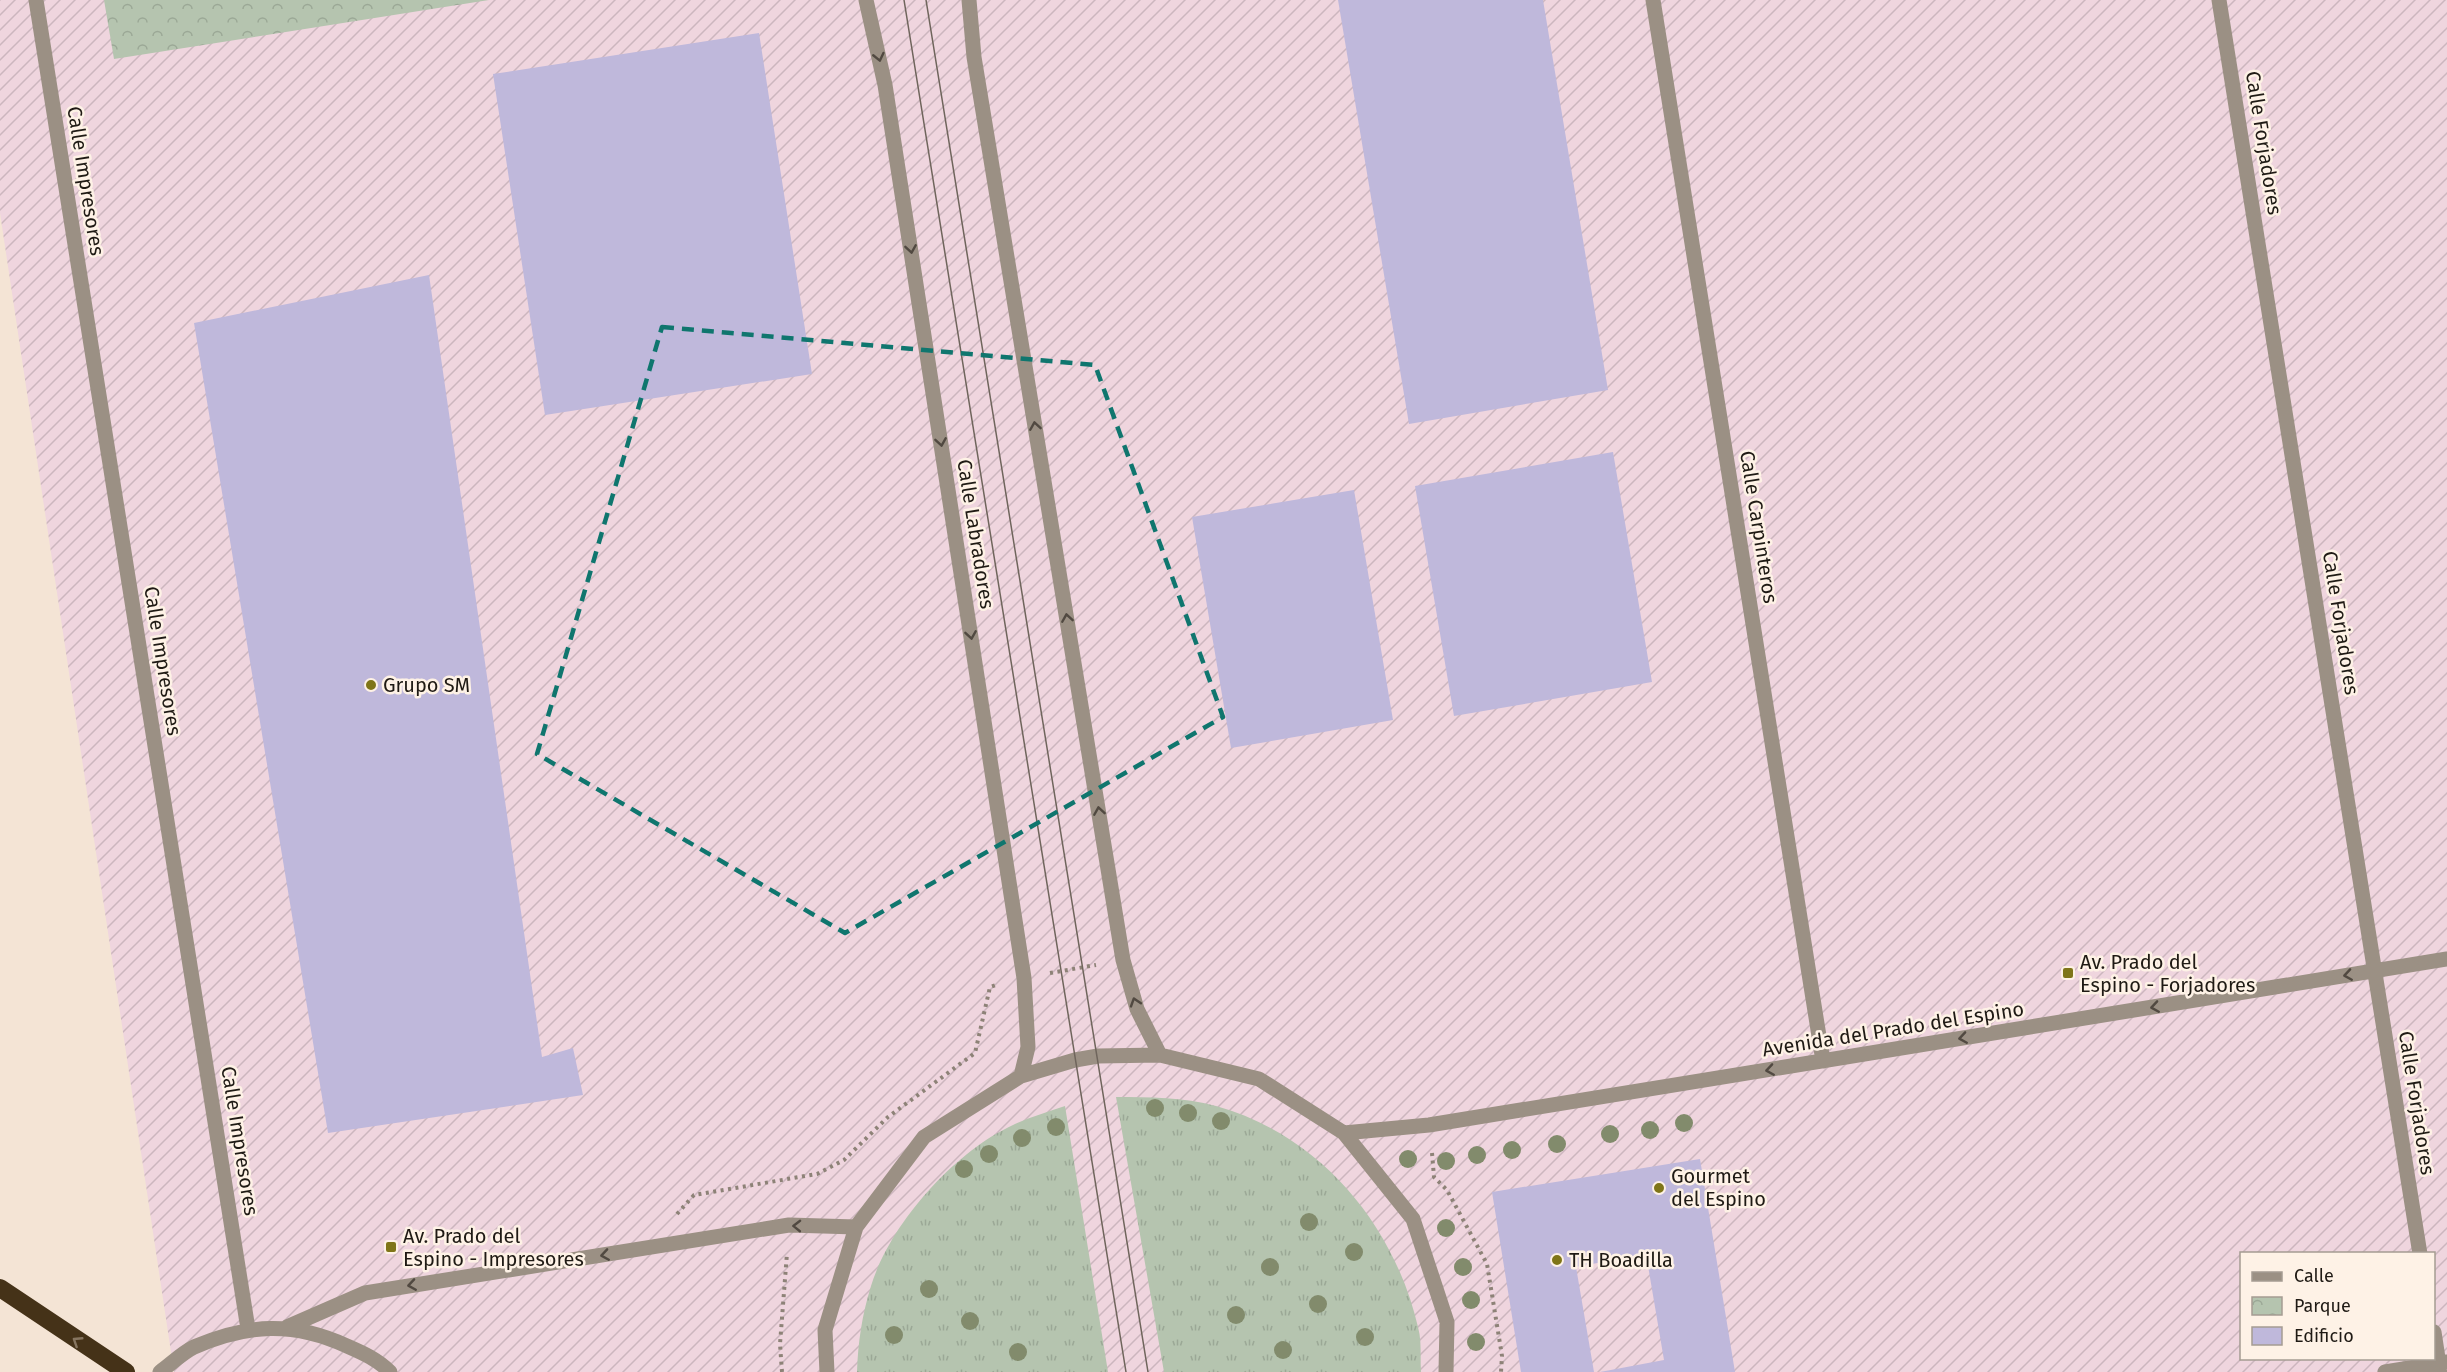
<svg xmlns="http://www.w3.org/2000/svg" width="2447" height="1372" viewBox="0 0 2447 1372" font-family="'Fira Sans',sans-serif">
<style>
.industrial{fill:url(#industrial-furrows);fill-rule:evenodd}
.grass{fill:url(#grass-tufts)}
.park{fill:url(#park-crowns)}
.building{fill:#bfb8db}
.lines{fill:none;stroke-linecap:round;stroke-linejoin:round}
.path{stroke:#8d8277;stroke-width:4;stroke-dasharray:3 4.5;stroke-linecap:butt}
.minor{stroke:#9b9084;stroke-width:15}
.motorway{stroke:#453218;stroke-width:18}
.tram{stroke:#6f655c;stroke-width:1.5}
.tree{fill:#828b6c}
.oneway{stroke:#514941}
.oneway2{stroke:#867560}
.marked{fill:none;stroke:#0f766e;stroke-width:4.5;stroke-dasharray:12 8;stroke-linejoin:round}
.poi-dot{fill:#7f7518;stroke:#fef2e6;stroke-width:2}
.labels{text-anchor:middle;stroke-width:5;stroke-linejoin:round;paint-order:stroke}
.street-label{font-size:20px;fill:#1f1a14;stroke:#fef2e6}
.poi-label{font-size:20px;fill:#1f1a14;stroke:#fef2e6;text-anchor:start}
</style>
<defs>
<pattern id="industrial-furrows" width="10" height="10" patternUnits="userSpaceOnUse" patternTransform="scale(1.5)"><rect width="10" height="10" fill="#efd5de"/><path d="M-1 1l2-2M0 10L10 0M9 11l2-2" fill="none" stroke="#ccb6be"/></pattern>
<pattern id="grass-tufts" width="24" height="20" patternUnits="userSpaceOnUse" patternTransform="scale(1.5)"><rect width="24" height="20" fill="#b5c4af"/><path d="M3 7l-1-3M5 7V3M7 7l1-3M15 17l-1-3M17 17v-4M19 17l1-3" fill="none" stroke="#9ba896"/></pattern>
<pattern id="park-crowns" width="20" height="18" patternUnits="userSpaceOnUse" patternTransform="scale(1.5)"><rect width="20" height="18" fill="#b5c4af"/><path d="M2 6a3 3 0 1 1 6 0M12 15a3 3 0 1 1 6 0" fill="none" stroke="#9ba896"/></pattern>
</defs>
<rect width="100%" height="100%" fill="#f4e4d5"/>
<path class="industrial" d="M0 0H2447V1372H174L0 213ZM2242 1254H2434V1358H2242Z"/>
<path class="grass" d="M1116 1097C1149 1097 1183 1097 1216 1106 1320 1135 1394 1224 1418 1327 1422 1341 1420 1357 1421 1372H1164Z
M1065 1106 1108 1372H857C858 1342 862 1315 871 1286 890 1224 954 1152 1013 1125 1030 1117 1048 1112 1065 1106Z"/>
<path class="park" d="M104 0H489L114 59Z"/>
<path class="building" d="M1338 0H1543L1608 390 1409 424Z
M759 33 812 374 545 415 493 74Z
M429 275 542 1057 573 1048 583 1095 328 1133 194 323Z
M1613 452 1652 682 1454 716 1415 486Z
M1354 490 1393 720 1231 748 1192 517Z
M1700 1159 1735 1372H1600L1664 1360 1646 1254 1576 1267 1594 1372H1521L1492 1192Z"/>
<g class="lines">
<path class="path" d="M1050 973 1096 965
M1432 1153 1434 1177 1447 1190 1487 1264 1502 1356 1501 1372
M677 1214 694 1195 817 1174 844 1160 888 1117 975 1053 990 987 996 985
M782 1372 780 1344 787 1253"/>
<path class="minor" d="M36 0 248 1329
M866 0 885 85 1024 978 1028 1047 1021 1076
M969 0 974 57 1123 960 1137 1009 1160 1055
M1653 0 1823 1061
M2219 0 2420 1254
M1344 1133 1429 1125 2447 959
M287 1327 365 1293 789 1225 856 1227
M2434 1332 2440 1371
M160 1372C171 1364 182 1353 194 1347 247 1324 293 1321 347 1346 363 1353 377 1359 390 1372
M827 1372 825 1330 856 1227 924 1137 1021 1076 1075 1060 1098 1056 1160 1055 1259 1079 1344 1133 1413 1219 1447 1322 1446 1372
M2385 1372 2447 1362"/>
<path class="motorway" d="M0 1288 126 1372"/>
<path class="tram" d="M904 0 1126 1372
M926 0 1148 1372"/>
</g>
<g class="tree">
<circle cx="1155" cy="1108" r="9"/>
<circle cx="1188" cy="1113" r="9"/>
<circle cx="1221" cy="1121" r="9"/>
<circle cx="1684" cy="1123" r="9"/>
<circle cx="1056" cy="1127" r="9"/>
<circle cx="1650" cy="1130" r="9"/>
<circle cx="1610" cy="1134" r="9"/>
<circle cx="1022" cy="1138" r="9"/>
<circle cx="1557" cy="1144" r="9"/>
<circle cx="1512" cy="1150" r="9"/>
<circle cx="989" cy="1154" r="9"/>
<circle cx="1477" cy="1155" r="9"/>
<circle cx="1408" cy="1159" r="9"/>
<circle cx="1446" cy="1161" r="9"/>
<circle cx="964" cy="1169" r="9"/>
<circle cx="1309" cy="1222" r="9"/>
<circle cx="1446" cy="1228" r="9"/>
<circle cx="1354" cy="1252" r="9"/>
<circle cx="1270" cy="1267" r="9"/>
<circle cx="1463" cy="1267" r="9"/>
<circle cx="929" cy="1289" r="9"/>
<circle cx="1471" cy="1300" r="9"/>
<circle cx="1318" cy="1304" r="9"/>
<circle cx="1236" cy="1315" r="9"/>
<circle cx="970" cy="1321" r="9"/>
<circle cx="894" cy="1335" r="9"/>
<circle cx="1365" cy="1337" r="9"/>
<circle cx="1476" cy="1342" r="9"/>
<circle cx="1283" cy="1350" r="9"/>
<circle cx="1018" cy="1352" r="9"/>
</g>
<defs><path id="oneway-chevron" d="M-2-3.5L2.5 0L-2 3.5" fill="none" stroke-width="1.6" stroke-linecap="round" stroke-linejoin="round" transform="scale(1.5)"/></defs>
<g class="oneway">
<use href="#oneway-chevron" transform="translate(879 57) rotate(77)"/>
<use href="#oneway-chevron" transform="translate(911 249) rotate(81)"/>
<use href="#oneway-chevron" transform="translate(1035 426) rotate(-99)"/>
<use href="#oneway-chevron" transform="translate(941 442) rotate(81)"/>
<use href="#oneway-chevron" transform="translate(1067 618) rotate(-99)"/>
<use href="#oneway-chevron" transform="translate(971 635) rotate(81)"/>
<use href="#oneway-chevron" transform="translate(1099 811) rotate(-99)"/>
<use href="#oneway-chevron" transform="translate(2348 975) rotate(171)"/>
<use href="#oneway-chevron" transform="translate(1135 1002) rotate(-108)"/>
<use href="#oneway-chevron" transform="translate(2155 1007) rotate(171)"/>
<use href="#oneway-chevron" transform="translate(1963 1038) rotate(171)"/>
<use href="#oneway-chevron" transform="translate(1770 1070) rotate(171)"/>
<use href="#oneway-chevron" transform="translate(797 1226) rotate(-179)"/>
<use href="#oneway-chevron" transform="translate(605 1255) rotate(171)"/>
<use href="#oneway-chevron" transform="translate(412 1285) rotate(171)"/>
</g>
<use class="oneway2" href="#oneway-chevron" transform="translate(77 1341) rotate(-147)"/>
<path class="marked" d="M662 327 1095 365 1223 717 845 933 537 754Z"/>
<g class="poi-dot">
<circle cx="371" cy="685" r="6"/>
<rect x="2062" y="967" width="12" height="12" rx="3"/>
<circle cx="1659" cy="1188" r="6"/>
<rect x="385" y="1241" width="12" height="12" rx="3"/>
<circle cx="1557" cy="1260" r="6"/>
</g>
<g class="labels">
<g class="street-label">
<text transform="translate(2264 143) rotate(81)" y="7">Calle Forjadores</text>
<text transform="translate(86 181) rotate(81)" y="7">Calle Impresores</text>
<text transform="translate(1759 527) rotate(81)" y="7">Calle Carpinteros</text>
<text transform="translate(976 534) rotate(81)" y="7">Calle Labradores</text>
<text transform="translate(2341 623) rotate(81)" y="7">Calle Forjadores</text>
<text transform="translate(163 661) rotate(81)" y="7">Calle Impresores</text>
<text transform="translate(1893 1029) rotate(-9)" y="7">Avenida del Prado del Espino</text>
<text transform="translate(2417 1103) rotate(81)" y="7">Calle Forjadores</text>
<text transform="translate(240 1141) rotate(81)" y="7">Calle Impresores</text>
</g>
<g class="poi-label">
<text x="383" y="692">Grupo SM</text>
<text x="2080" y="969">Av. Prado del<tspan x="2080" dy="23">Espino - Forjadores</tspan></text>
<text x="1671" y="1183">Gourmet<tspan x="1671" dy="23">del Espino</tspan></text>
<text x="403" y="1243">Av. Prado del<tspan x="403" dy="23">Espino - Impresores</tspan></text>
<text x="1569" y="1267">TH Boadilla</text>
</g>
</g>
<rect x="2240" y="1252" width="195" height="108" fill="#fef2e6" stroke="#a59c92" stroke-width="1.5"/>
<rect x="2252" y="1272" width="30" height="9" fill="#9b9084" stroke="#a59c92" stroke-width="1.5"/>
<text x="2294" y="1282" font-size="18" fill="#1f1a14">Calle</text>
<rect x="2252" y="1297" width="30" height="18" fill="url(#park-crowns)" stroke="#a59c92" stroke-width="1.5"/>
<text x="2294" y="1312" font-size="18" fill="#1f1a14">Parque</text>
<rect x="2252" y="1327" width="30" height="18" fill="#bfb8db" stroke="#a59c92" stroke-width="1.5"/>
<text x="2294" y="1342" font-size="18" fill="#1f1a14">Edificio</text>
</svg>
